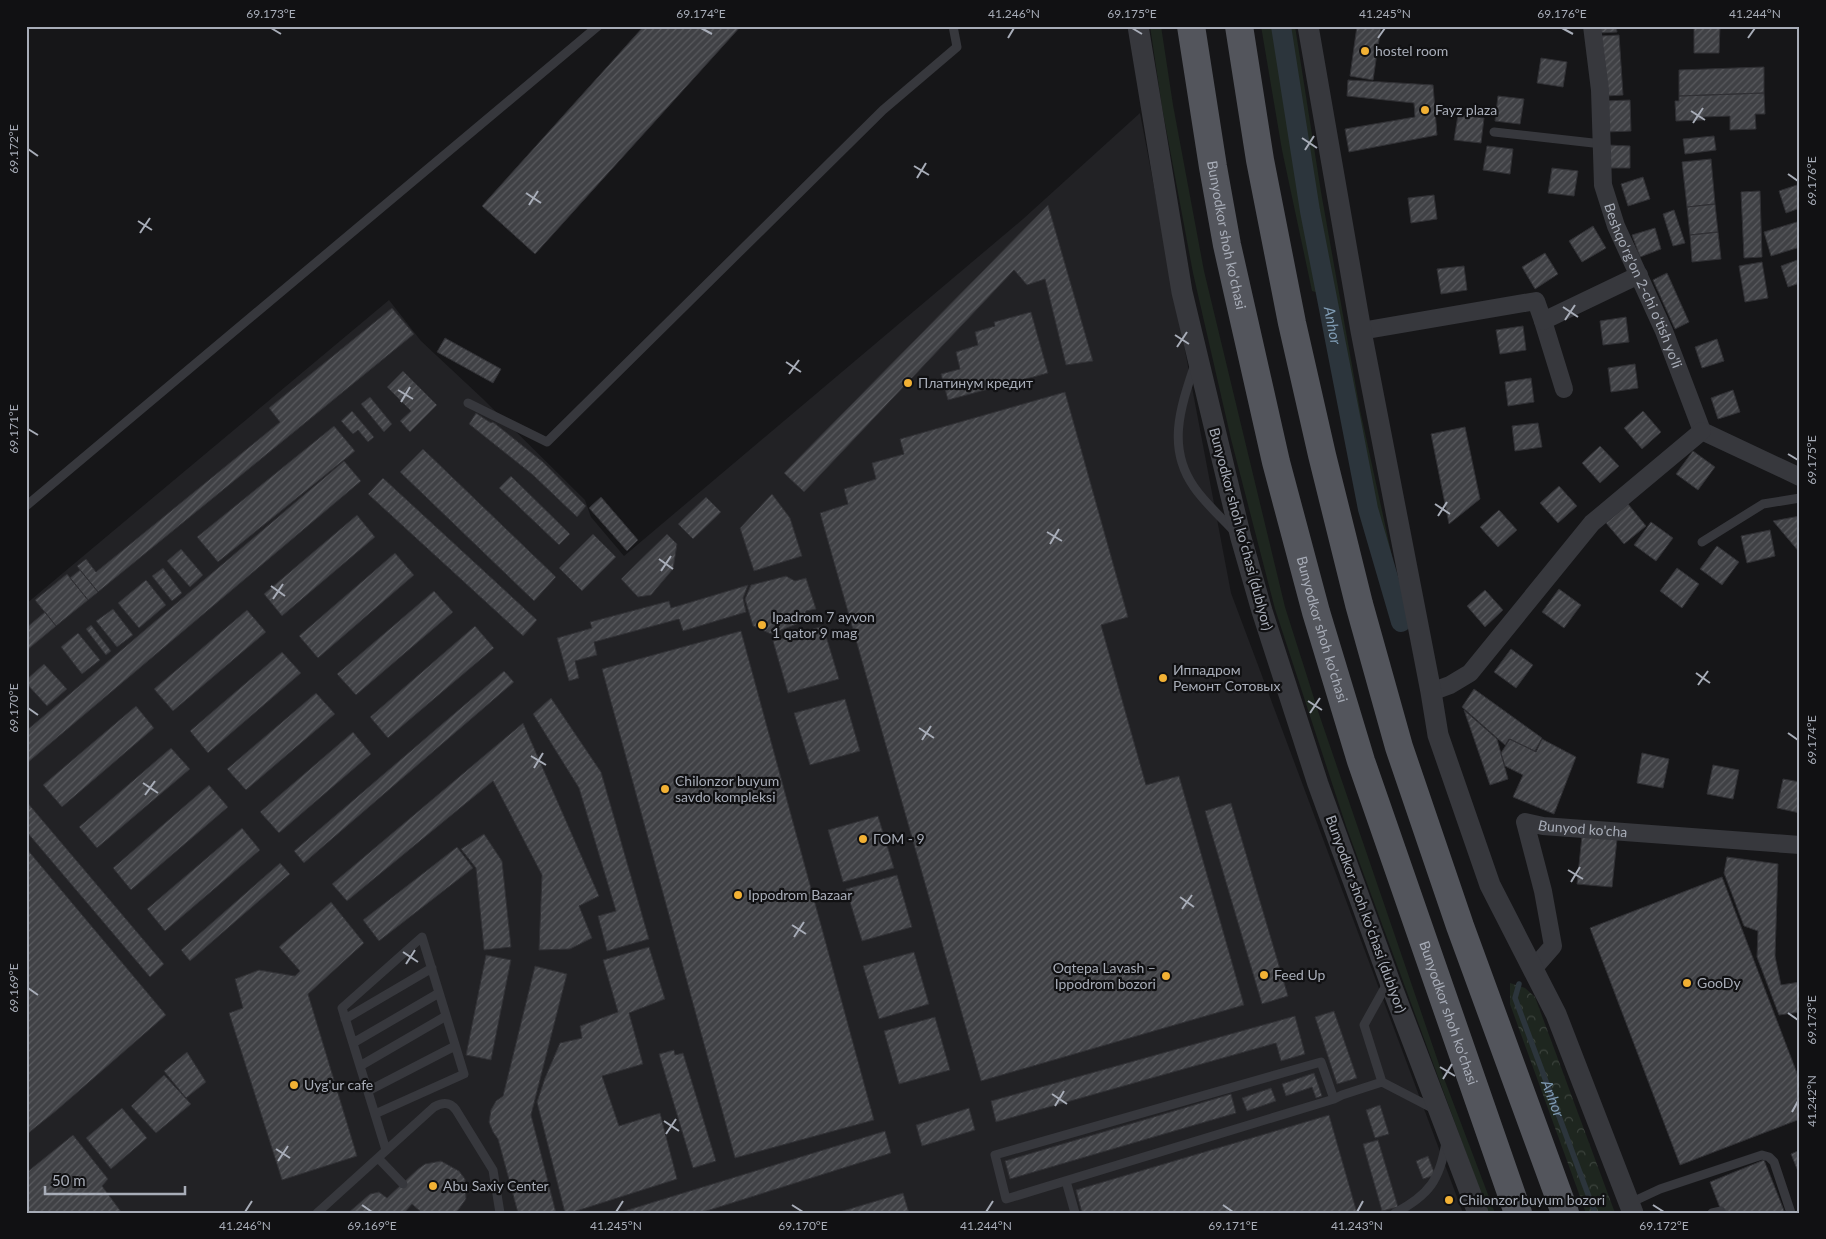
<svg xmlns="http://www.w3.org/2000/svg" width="1826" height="1239" viewBox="0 0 1826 1239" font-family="Lato,sans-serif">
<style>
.built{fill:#222225}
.grass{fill:#1e261f}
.forest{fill:url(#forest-crowns)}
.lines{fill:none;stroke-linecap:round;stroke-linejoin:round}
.stream{stroke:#2c353c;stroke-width:5.5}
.canal{stroke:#2c353c;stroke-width:20}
.building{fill:url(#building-hatch);stroke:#303034}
.service{stroke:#37383d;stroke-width:9}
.minor{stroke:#37383d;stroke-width:18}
.tertiary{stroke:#37383d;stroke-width:21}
.primary{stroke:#53555c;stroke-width:28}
.ticks{fill:none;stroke:#a8adb8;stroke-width:2}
.poi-dot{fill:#f2b134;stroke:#111113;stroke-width:2}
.labels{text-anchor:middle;stroke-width:4.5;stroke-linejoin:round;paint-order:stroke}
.poi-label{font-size:14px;fill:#a8adb8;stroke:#111113;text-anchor:start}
.street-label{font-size:14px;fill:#a8adb8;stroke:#111113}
.water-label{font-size:15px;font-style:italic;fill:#7f9bb3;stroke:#111113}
.neatline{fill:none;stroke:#a8adb8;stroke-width:2}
.ticks-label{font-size:12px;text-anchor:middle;fill:#a8adb8}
</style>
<defs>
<pattern id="forest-crowns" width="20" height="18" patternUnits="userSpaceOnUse" patternTransform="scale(1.25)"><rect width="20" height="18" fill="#1e261f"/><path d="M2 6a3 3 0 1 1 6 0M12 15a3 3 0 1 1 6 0" fill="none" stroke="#3c433d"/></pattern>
<pattern id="building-hatch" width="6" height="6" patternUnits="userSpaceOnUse" patternTransform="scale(1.25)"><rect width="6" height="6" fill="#404145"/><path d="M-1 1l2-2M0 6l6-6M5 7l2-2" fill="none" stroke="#595a5e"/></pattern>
</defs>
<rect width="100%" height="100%" fill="#161618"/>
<path class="built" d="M1140 113 1231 593 1463 1213H26V604L389 300 421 341 482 398 585 500 591 517 624 556 1023 219Z"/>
<path class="grass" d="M1150 26H1161L1173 105 1204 271 1285 607 1319 714 1442 1073 1495 1213H1488L1346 826 1275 609 1231 439 1193 273 1162 107Z
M1261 26H1295L1321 192 1360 410 1400 593 1397 598 1373 514 1327 295 1312 291 1282 150Z"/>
<path class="forest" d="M1510 983 1525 988 1535 997 1615 1213H1586L1510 1004Z"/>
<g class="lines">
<path class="stream" id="s1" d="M1519 984 1515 998 1595 1213"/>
<path class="canal" id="s2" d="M1281 26 1310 211 1368 509 1401 622"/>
</g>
<path class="building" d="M644 26H741L535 254 482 206Z
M1357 26H1381L1373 80 1350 76Z
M1597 26H1616L1617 32 1598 33Z
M1694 26H1720L1719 53H1694Z
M1619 35 1623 95 1606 96 1601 36Z
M1541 58 1567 62 1563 87 1537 83Z
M1764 67V93L1679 96V70Z
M1348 80 1433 85 1437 135 1349 152 1345 129 1415 117 1414 103 1347 96Z
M1764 93 1765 114H1755L1756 129 1730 130V116L1703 117V120L1676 121 1675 101H1679V96Z
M1498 96 1524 99 1520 124 1495 121Z
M1630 100 1631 131 1606 132 1605 101Z
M1458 115 1484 118 1481 143 1454 140Z
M1714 136 1716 150 1685 154 1683 139Z
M1608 145 1630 146V168H1607Z
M1487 146 1513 149 1510 174 1483 170Z
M1711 159 1715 204 1687 207 1682 162Z
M1552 168 1578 171 1574 196 1548 193Z
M1643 177 1650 199 1628 206 1621 184Z
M1800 184V208L1786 213 1779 191Z
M1760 191 1762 257 1744 258 1741 192Z
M1434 195 1437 219 1411 223 1408 198Z
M1715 204 1718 232 1690 235 1687 207Z
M1048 205 1093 361 1066 365 1045 279 1027 285 1014 270 804 492 784 473Z
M1674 210 1685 243 1673 246 1663 214Z
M1800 221V247L1771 256 1764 232Z
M1593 226 1606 248 1582 262 1569 241Z
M1655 228 1661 249 1640 257 1632 235Z
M1718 232 1721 259 1692 262 1690 235Z
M1545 253 1558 274 1535 289 1522 267Z
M1800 259V283L1788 287 1781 266Z
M1762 262 1768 298 1745 302 1739 266Z
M1464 266 1467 290 1441 294 1437 269Z
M1667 273 1689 322 1675 329 1653 280Z
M392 308 414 334 98 592 77 566 86 559 96 572 280 422 269 408Z
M1031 312 1048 373 948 400 941 374 960 369 956 352 978 345 975 332 995 326 994 322Z
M1626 317 1629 342 1603 345 1600 321Z
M1523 326 1526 350 1500 354 1496 330Z
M445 338 501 369 493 383 437 352Z
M1717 339 1724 361 1702 368 1695 347Z
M1635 364 1638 388 1611 392 1608 368Z
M403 371 437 405 410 432 400 421 411 411 387 387Z
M1531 378 1534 402 1508 406 1505 382Z
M1733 390 1740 412 1718 419 1711 398Z
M1065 392 1128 617 1101 625 1146 785 1179 776 1244 1005 981 1081 820 513 848 504 844 489 876 479 872 463 904 454 900 439Z
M370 397 392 424 384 432 361 404Z
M352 411 374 437 368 442 358 430 353 434 341 421Z
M1643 411 1661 432 1642 449 1624 428Z
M476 413 491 423 493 422 543 462 586 506 577 517 533 475 469 424Z
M1538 423 1542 447 1515 451 1512 426Z
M334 426 355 451 218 562 197 537Z
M1465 427 1480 499 1449 524 1431 434Z
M1600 446 1619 466 1600 483 1582 463Z
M423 449 556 577 534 601 400 472Z
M1693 451 1715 467 1698 490 1676 474Z
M344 461 361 481 26 764V731Z
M511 476 570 534 559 545 499 488Z
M383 478 537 620 523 636 368 494Z
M1559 486 1577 506 1558 523 1540 503Z
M772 494 790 518 802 556 754 571 740 528Z
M601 497 638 540 627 551 589 508Z
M706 497 721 512 693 539 678 524Z
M1628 504 1646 526 1624 544 1606 523Z
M1499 510 1517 530 1498 547 1480 527Z
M357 515 375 537 282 616 264 594Z
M1800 516V553L1773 521Z
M1651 522 1673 538 1656 561 1634 545Z
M1770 530 1775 556 1747 563 1741 536Z
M593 534 616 557 582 591 559 568Z
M667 534 677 544 673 569 651 595 638 597 621 579Z
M1717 546 1739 562 1722 585 1700 569Z
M181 549 203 575 190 587 167 561Z
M395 553 414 575 318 658 299 636Z
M163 568 182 593 172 601 152 576Z
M1677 568 1699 584 1682 608 1660 591Z
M80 570 98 592 88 600 70 578Z
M67 574 88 600 56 626 35 600Z
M786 576 795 581 806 578 816 609 806 611 802 622 771 634 753 626 745 599 751 585Z
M146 580 166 605 139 628 118 603Z
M748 585 743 598 746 612 683 631 679 619 594 642 597 655 575 661 579 678 569 681 557 638 592 628 590 622 669 601 671 608Z
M1559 589 1581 605 1564 628 1542 612Z
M1485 590 1503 610 1485 627 1467 606Z
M434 591 453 612 356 695 337 674Z
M113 609 133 635 117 647 96 621Z
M247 610 266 632 173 711 154 689Z
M45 612 56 626 26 651V628Z
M91 625 111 651 106 655 86 629Z
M475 626 494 648 388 738 370 717Z
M823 626 839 679 788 693 773 641Z
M741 631 874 1120 735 1158 602 669Z
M78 633 100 660 82 674 61 647Z
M1511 649 1533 665 1516 688 1494 672Z
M282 652 301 673 208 753 190 731Z
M44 664 67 689 47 706 26 683V680Z
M504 671 514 682 304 863 294 851Z
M1474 689 1542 738 1535 751 1509 739 1505 745 1462 707Z
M316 693 335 714 246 790 227 769Z
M551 698 601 772 649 939 607 951 598 916 616 911 579 788 533 714Z
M845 699 860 751 810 765 794 713Z
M136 706 154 728 62 807 43 785Z
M1464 710 1497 739 1508 779 1490 785Z
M523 723 599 896 579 906 592 938 570 949 539 950 542 875 493 781 347 901 332 884Z
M353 732 371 754 279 833 260 812Z
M1510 739 1536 752 1542 739 1576 757 1554 814 1513 797 1523 775 1505 766 1501 753Z
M171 748 190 769 97 848 79 827Z
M1642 753 1669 759 1663 788 1637 783Z
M1713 765 1739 770 1733 799 1707 794Z
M1783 779 1800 782V813L1777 808Z
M209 785 228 807 131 890 113 868Z
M26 801 164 964 150 977 26 831Z
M1231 803 1288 996 1262 1004 1205 811Z
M878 816 894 868 843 882 828 830Z
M242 828 260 850 165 931 147 909Z
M484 834 502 861 511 947 484 950 476 868 461 849Z
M1582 836 1617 839 1612 887 1577 884Z
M457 847 473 868 379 941 363 920Z
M26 848 166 1015 57 1110 26 1135Z
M1727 857 1778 864 1775 956 1781 985 1800 982V1012L1779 1015 1757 957 1758 931 1744 926 1724 873Z
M280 863 290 874 190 961 181 950Z
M897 875 912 927 862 941 846 889Z
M1722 877 1800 1081V1119L1680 1165 1590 928Z
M331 902 364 943 308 994 357 1156 282 1180 229 1013 243 1008 235 979 259 970 295 976 300 971 279 947Z
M649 947 665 999 629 1013 643 1064 602 1076 619 1126 660 1113 677 1179 570 1213H565L537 1102 545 1078 560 1043 582 1038 580 1026 618 1012 603 960Z
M914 952 929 1004 879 1019 863 966Z
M486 955 511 960 491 1060 466 1055Z
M535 966 567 974 531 1115 556 1213H518L498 1139 493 1132 489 1122 491 1110 496 1101 503 1096Z
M1334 1011 1357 1078 1337 1084 1315 1017Z
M1295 1016 1305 1054 1281 1061 1276 1043 996 1122 991 1101Z
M935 1017 950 1070 899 1084 884 1031Z
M674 1050 675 1055 683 1053 716 1161 693 1168 659 1054Z
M187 1052 206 1082 186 1098 164 1071Z
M1314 1073 1322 1096 1316 1098 1312 1087 1286 1096 1282 1084Z
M164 1075 191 1104 156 1133 131 1106Z
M1271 1088 1276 1101 1247 1111 1242 1098Z
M1231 1094 1236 1113 1010 1179 1005 1161Z
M1380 1105 1389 1134 1375 1138 1366 1110Z
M122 1108 147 1138 111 1169 86 1138Z
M969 1108 975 1130 922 1146 916 1125Z
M1329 1115 1357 1213H1082L1076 1190Z
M885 1131 891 1153 700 1213H618Z
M73 1135 108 1179 102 1186 122 1213H26V1173Z
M1378 1140 1398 1207 1382 1211 1363 1144Z
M1800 1150V1176L1791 1154Z
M1428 1156 1435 1175 1423 1179 1416 1161Z
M1764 1160 1785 1213H1722L1710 1182Z
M441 1161 459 1171 465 1179 466 1199 456 1213H422L412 1204 404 1213H348L370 1194 379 1192 387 1198 418 1169 425 1164Z
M903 1193 909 1213H836Z"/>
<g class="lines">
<path class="service" d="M1494 132 1602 144
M1195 364C1181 406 1166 447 1194 487 1205 503 1220 516 1233 530
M468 403 547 442 883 110 957 47 953 26
M26 506 598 26
M1702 542 1763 504 1800 498
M345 1019 432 968
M353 1043 439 993
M360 1066 446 1016
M1382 1082 1364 1025 1388 982
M368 1091 455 1046
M1334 1099 1321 1062 995 1155 1006 1199 1334 1099 1342 1095 1382 1082 1436 1110
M375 1114 464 1074 422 937 342 1008C357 1055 371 1103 386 1150
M378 1158 403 1184
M1066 1181 1075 1213
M1630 1203 1660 1189 1762 1155 1769 1157 1774 1162 1791 1213
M317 1213 434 1107C443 1102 450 1102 456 1110L493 1170 500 1213
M1395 1213C1429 1195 1440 1180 1446 1142
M1712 1213 1721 1211"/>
<g class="minor">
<path id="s3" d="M1592 26 1600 90 1603 185 1616 226 1664 331 1702 431 1800 477"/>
<path d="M1543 321 1564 389"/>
<path d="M1361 331 1536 301 1543 321 1639 275"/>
<path d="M1431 692 1450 685 1470 673 1592 523 1702 431"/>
<path id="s4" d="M1533 969 1553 946 1543 891 1525 822 1543 826 1800 845"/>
</g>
<path class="tertiary" d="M1138 26 1182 292 1241 538 1262 611 1318 784 1390 982 1478 1213
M1308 26 1361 331 1431 692 1438 735 1490 885 1556 1014 1633 1213"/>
<g class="primary">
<path id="s5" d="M1191 26 1213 167 1227 245 1276 462 1316 612 1361 761 1518 1213"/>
<path d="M1239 26 1260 160 1292 323 1322 455 1359 604 1399 747 1460 926 1565 1213"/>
</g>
</g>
<path class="ticks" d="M271 28 281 34M701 28 712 34M1132 28 1142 34M1562 28 1573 34M1008 38 1014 28M1378 38 1385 28M1748 38 1755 28M1691 111 1705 120M1693 123 1703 108M1302 138 1317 148M28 149 38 156M1305 150 1314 136M914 166 929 175M1788 174 1798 181M917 178 926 163M526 193 541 203M529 205 538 191M138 221 152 230M140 233 150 218M1563 307 1578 317M1565 320 1575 305M1175 335 1189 344M1177 347 1187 332M786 362 801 372M789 374 799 360M398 390 413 399M401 402 410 387M28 429 38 435M1788 454 1798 460M1435 504 1450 514M1438 516 1447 502M1047 532 1062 541M1050 544 1059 529M659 559 673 569M661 571 671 556M271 586 285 596M273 599 283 584M1696 673 1710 683M1698 685 1708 671M1308 701 1322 710M28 708 38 715M1310 713 1320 698M919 728 934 738M1788 733 1798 740M922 740 931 726M531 756 546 765M534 768 543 753M143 783 158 793M145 795 155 781M1568 870 1583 879M1571 882 1580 867M1180 897 1194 907M1182 909 1192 895M792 925 806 934M794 937 804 922M403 952 418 962M406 964 415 950M28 988 38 995M1788 1013 1798 1020M1440 1067 1455 1076M1443 1079 1452 1064M1052 1094 1067 1104M1055 1106 1064 1091M1792 1112 1798 1101M664 1121 679 1131M666 1134 676 1119M276 1149 290 1158M278 1161 288 1146M362 1205 372 1212M792 1205 803 1212M1223 1205 1233 1212M1653 1205 1664 1212M245 1212 252 1201M616 1212 623 1201M986 1212 993 1201M1357 1212 1363 1201"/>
<g class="poi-dot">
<circle cx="1365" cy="51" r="5"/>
<circle cx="1425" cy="110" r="5"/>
<circle cx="908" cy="383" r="5"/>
<circle cx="762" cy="625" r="5"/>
<circle cx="1163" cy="678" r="5"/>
<circle cx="665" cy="789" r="5"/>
<circle cx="863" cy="839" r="5"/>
<circle cx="738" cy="895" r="5"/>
<circle cx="1264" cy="975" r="5"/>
<circle cx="1166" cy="976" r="5"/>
<circle cx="1687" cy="983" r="5"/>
<circle cx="294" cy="1085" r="5"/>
<circle cx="433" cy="1186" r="5"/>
<circle cx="1449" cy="1200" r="5"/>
</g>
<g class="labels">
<g class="poi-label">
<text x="1375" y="56">hostel room</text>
<text x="1435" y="115">Fayz plaza</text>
<text x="918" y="388">Платинум кредит</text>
<text x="772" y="622">Ipadrom 7 ayvon<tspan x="772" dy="16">1 qator 9 mag</tspan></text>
<text x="1173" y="675">Иппадром<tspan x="1173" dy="16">Ремонт Сотовых</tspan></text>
<text x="675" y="786">Chilonzor buyum<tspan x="675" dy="16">savdo kompleksi</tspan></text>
<text x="873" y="844">ГОМ - 9</text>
<text x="748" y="900">Ippodrom Bazaar</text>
<text x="1156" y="973" text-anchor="end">Oqtepa Lavash –<tspan x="1156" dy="16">Ippodrom bozori</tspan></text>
<text x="1274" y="980">Feed Up</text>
<text x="1697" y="988">GooDy</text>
<text x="304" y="1090">Uyg'ur cafe</text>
<text x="443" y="1191">Abu Saxiy Center</text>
<text x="1459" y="1205">Chilonzor buyum bozori</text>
</g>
<g class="street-label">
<text dy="5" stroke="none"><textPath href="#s5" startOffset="212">Bunyodkor shoh ko'chasi</textPath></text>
<text dy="5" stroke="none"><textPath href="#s3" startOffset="268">Beshqo'rg'on 2-chi o'tish yo'li</textPath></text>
<text transform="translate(1241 529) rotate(75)" y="5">Bunyodkor shoh koʻchasi (dublyor)</text>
<text dy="5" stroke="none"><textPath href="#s5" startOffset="618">Bunyodkor shoh ko'chasi</textPath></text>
<text dy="5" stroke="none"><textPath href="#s4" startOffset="216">Bunyod ko'cha</textPath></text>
<text transform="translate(1366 914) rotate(70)" y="5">Bunyodkor shoh koʻchasi (dublyor)</text>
<text dy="5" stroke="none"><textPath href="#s5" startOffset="1022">Bunyodkor shoh ko'chasi</textPath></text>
</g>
<g class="water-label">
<text dy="5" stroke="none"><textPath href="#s2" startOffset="304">Anhor</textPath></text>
<text dy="5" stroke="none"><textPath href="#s1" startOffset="122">Anhor</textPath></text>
</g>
</g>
<rect width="1826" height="1239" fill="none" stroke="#111113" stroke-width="55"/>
<path d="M45 1186v8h140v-8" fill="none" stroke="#a8adb8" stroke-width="2.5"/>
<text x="52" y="1186" font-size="15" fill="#a8adb8" stroke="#111113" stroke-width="4" paint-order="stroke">50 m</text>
<rect x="28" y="28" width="1770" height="1184" class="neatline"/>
<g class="ticks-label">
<text x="271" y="18">69.173°E</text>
<text x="701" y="18">69.174°E</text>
<text x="1014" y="18">41.246°N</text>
<text x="1132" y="18">69.175°E</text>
<text x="1385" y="18">41.245°N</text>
<text x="1562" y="18">69.176°E</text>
<text x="1755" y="18">41.244°N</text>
<text transform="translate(14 149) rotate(-90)" y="4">69.172°E</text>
<text transform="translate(1812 181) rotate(-90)" y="4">69.176°E</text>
<text transform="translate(14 429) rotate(-90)" y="4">69.171°E</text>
<text transform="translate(1812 460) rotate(-90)" y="4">69.175°E</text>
<text transform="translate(14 708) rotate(-90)" y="4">69.170°E</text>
<text transform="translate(1812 740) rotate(-90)" y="4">69.174°E</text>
<text transform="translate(14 988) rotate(-90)" y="4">69.169°E</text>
<text transform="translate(1812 1020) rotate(-90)" y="4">69.173°E</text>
<text transform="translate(1812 1101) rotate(-90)" y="4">41.242°N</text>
<text x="245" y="1230">41.246°N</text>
<text x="372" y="1230">69.169°E</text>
<text x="616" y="1230">41.245°N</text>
<text x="803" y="1230">69.170°E</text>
<text x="986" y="1230">41.244°N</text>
<text x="1233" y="1230">69.171°E</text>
<text x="1357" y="1230">41.243°N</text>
<text x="1664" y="1230">69.172°E</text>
</g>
</svg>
